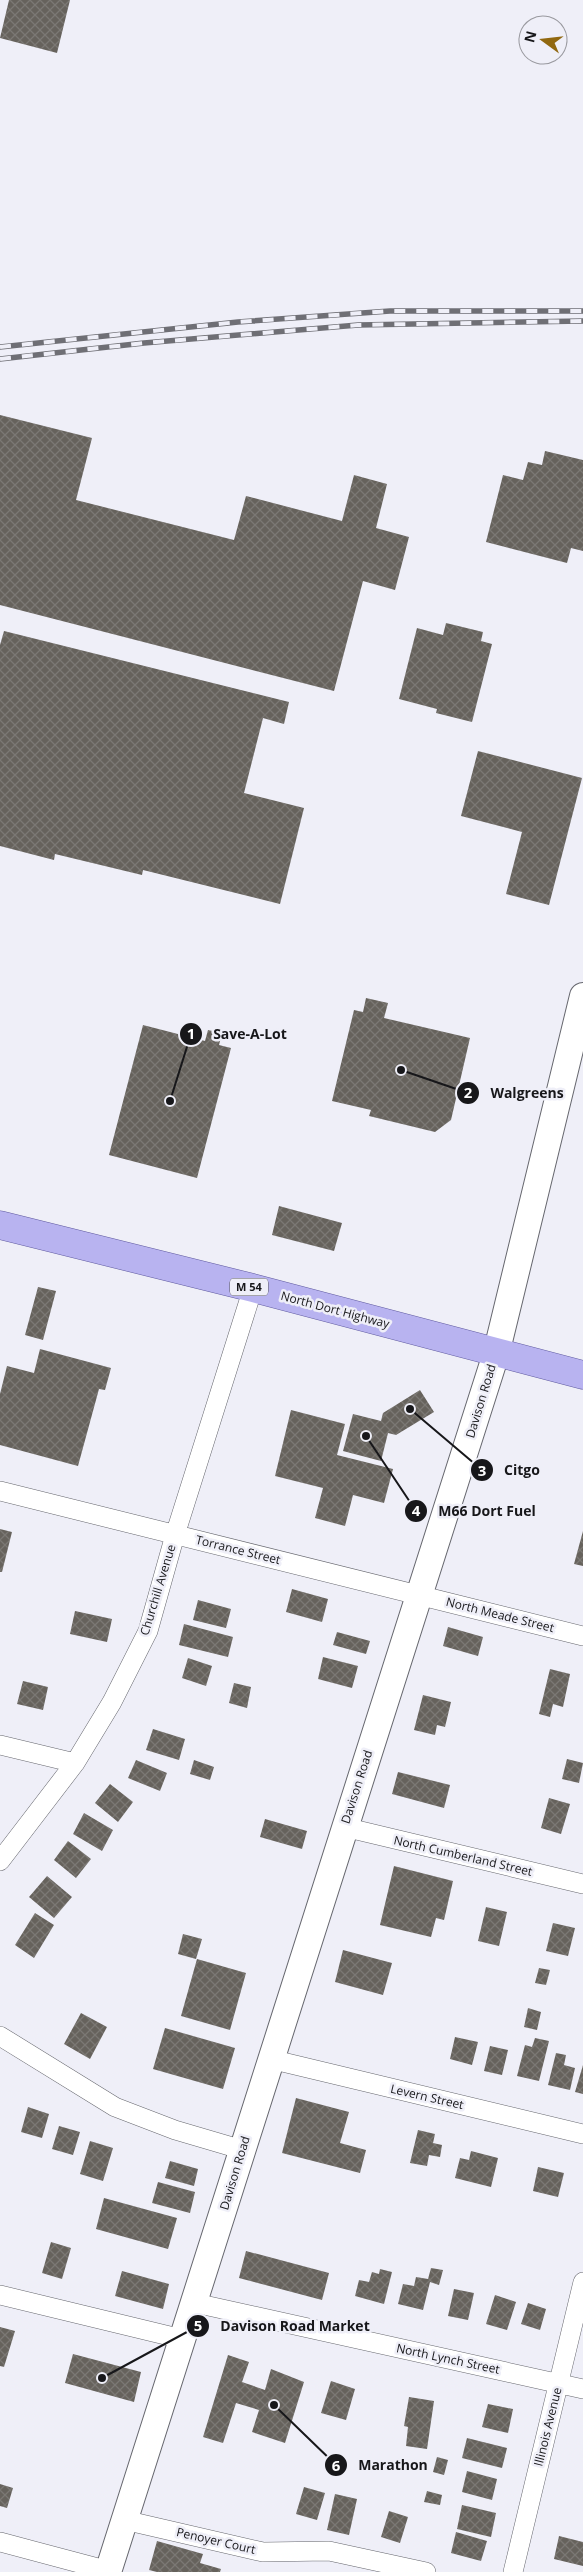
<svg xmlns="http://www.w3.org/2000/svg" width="583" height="2572" viewBox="0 0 583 2572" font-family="'Open Sans',sans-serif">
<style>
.building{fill:url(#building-cross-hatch)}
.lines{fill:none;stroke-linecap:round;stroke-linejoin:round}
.minor-casing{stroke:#66676e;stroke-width:20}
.secondary-casing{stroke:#66676e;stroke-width:28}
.primary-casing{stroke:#605b9f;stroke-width:29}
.minor{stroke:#fff;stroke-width:19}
.secondary{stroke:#fff;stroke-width:26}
.primary{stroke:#b8b3f0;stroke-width:28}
.rail-casing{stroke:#6f6f75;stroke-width:5.5}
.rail{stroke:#efeff8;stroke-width:4;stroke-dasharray:11;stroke-linecap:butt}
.labels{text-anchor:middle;stroke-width:5;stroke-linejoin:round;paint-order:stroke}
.shield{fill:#efeff8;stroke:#58585d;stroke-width:1}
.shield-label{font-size:11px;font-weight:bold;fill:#17171a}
.street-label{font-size:12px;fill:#17171a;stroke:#efeff8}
.leader{fill:none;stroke:#17171a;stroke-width:2}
.callout-dot{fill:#17171a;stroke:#efeff8;stroke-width:2}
.mark-label{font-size:15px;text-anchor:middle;font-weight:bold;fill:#fff}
.callout-label{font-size:14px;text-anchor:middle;font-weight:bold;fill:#17171a;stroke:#efeff8;stroke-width:5;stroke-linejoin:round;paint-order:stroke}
</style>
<defs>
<pattern id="building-cross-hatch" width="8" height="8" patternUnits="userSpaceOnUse" patternTransform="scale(1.25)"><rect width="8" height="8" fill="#66625c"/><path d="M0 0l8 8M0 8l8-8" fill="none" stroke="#7b7874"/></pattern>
</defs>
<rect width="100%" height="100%" fill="#efeff8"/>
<path class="building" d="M9 0H70L57 53 0 38Z
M0 415 92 438 76 500 234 540 246 496 342 521 354 475 387 484 376 528 409 537 395 590 363 581 334 691 0 605Z
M545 451 583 460V551L571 548 567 563 486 542 503 475 523 480 528 462 542 465Z
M446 623 483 632 481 641 492 644 472 722 436 713 437 709 399 699 417 628 443 635Z
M4 631 289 702 284 724 263 718 244 793 304 808 280 904 143 870 142 875 55 854 54 860 0 846V645Z
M478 751 582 778 549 905 506 894 522 832 461 816Z
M366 998 388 1003 384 1018 470 1038 451 1120 435 1132 369 1116 371 1110 332 1101 354 1010 363 1012Z
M143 1025 205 1041 208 1030 222 1033 219 1045 231 1048 197 1178 109 1155Z
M279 1206 342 1223 334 1251 272 1235Z
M38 1287 56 1291 43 1340 25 1335Z
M40 1349 111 1368 105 1390 99 1389 78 1466 0 1445V1394L7 1366 34 1373Z
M420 1390 434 1412 396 1435 388 1433 381 1461 343 1451 353 1414 381 1421 383 1413Z
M291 1410 345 1424 337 1455 393 1469 384 1503 353 1495 345 1526 315 1518 323 1488 275 1476Z
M0 1529 12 1532 2 1572H0Z
M583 1531V1566L574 1564Z
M292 1589 328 1599 322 1622 286 1612Z
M198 1600 231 1609 226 1628 193 1620Z
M75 1611 112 1619 107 1642 70 1634Z
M184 1624 233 1637 228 1657 179 1645Z
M448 1627 483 1637 478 1656 443 1646Z
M337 1632 370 1641 366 1654 333 1645Z
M323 1657 358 1666 352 1688 318 1679Z
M188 1658 212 1666 206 1686 182 1678Z
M550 1669 570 1674 563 1707 553 1704 550 1717 539 1714Z
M23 1681 48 1687 43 1710 17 1704Z
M234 1683 251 1687 247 1708 229 1703Z
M423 1695 451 1702 445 1727 437 1725 435 1735 414 1730Z
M153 1729 185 1739 179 1760 146 1750Z
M567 1759 583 1763 579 1783 562 1779Z
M136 1760 167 1773 160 1791 128 1778Z
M194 1760 214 1767 210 1780 190 1774Z
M398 1772 450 1785 444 1808 392 1794Z
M110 1784 133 1802 118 1822 95 1803Z
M549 1798 570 1804 561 1834 541 1828Z
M84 1813 113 1830 102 1851 73 1834Z
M265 1819 307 1831 302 1849 260 1837Z
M68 1841 91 1859 76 1878 54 1860Z
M394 1866 453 1881 444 1920 436 1918 431 1937 380 1925Z
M47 1876 72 1897 54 1918 29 1897Z
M486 1907 507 1912 499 1946 478 1941Z
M35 1913 54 1925 34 1958 15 1945Z
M553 1923 575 1928 568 1956 546 1951Z
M183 1934 202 1939 196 1959 178 1954Z
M343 1950 392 1963 383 1995 335 1982Z
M197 1959 246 1973 230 2030 181 2016Z
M539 1968 550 1970 546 1985 535 1983Z
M528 2008 541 2012 537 2030 524 2027Z
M81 2013 107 2027 90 2059 64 2044Z
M165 2028 235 2048 223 2089 153 2069Z
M455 2037 478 2042 472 2065 450 2059Z
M535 2038 549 2041 539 2081 517 2076 525 2045 532 2047Z
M490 2046 508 2050 502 2075 484 2071Z
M556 2053 566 2055 564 2065 575 2068 570 2090 548 2085Z
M583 2065V2094L575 2092Z
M296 2098 349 2112 340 2143 366 2150 360 2173 282 2153Z
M28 2107 49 2114 42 2138 21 2132Z
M59 2126 80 2132 73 2155 52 2149Z
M418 2130 435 2134 433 2143 442 2145 440 2157 429 2155 427 2166 410 2163Z
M90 2141 113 2148 103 2181 80 2174Z
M471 2151 498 2158 491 2187 455 2178 460 2158 469 2160Z
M170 2161 198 2169 194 2186 165 2178Z
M538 2167 564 2173 558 2197 533 2191Z
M158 2182 195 2192 190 2213 152 2203Z
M104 2198 177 2218 168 2249 96 2229Z
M51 2242 71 2248 62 2279 42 2273Z
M246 2251 329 2273 322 2300 239 2278Z
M431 2268 443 2270 439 2285 430 2282 423 2310 398 2304 403 2284 414 2286 416 2277 428 2279Z
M380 2269 392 2272 384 2304 355 2296 359 2280 369 2282 372 2272 379 2274Z
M122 2271 169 2284 163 2309 115 2296Z
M454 2289 474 2293 468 2320 448 2316Z
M495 2295 516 2302 507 2330 486 2324Z
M528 2303 546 2309 540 2330 521 2324Z
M0 2327 15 2331 4 2367 0 2366Z
M73 2354 141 2372 134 2402 65 2383Z
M228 2355 249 2362 242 2382 265 2390 271 2369 304 2382 285 2443 252 2432 259 2410 236 2403 223 2443 203 2437Z
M331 2381 355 2389 346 2420 321 2413Z
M409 2397 434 2401 427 2449 406 2446 408 2427 404 2426Z
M488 2404 513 2409 508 2433 482 2427Z
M467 2438 507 2448 502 2468 462 2458Z
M437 2457 448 2460 444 2475 433 2472Z
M467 2471 497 2479 492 2500 462 2492Z
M0 2484 13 2488 7 2508 0 2506Z
M304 2487 325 2493 317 2520 296 2514Z
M427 2491 442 2495 440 2505 424 2502Z
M335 2494 357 2499 349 2535 327 2530Z
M462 2505 496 2513 491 2537 457 2529Z
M389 2511 408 2517 400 2543 381 2537Z
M456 2532 487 2541 481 2561 451 2553Z
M559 2536 583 2542V2566L554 2559Z
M157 2541 203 2554 200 2563 221 2569 220 2572H157L149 2570Z"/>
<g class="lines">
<defs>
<path id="minor" d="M0 1491 583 1636
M0 1745 75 1763
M344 1827 583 1884
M0 1861 75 1763 112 1702 148 1631 175 1535 253 1288
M0 2036 115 2107 175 2130 243 2150
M270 2059 583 2134
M0 2295 182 2339
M195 2303 583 2389
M124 2520 263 2552 329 2551 426 2572
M0 2542 109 2571
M513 2572 583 2282"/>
<path id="secondary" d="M108 2572 496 1354 583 996"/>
<path id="primary" d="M0 1225 253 1288 583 1375"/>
</defs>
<use href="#minor" class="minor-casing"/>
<use href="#secondary" class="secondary-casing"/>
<use href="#primary" class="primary-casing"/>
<use href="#minor" class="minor"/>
<use href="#secondary" class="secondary"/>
<use href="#primary" class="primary"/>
<defs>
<path id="rail" d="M0 347 238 322 390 311H583
M0 359 144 343 358 325 583 321"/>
</defs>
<use href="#rail" class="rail-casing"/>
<use href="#rail" class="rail"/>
</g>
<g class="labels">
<rect class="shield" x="230" y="1278.5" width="38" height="17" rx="4"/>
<g class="shield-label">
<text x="249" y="1291">M 54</text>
</g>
<g class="street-label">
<text transform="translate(335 1310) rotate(15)" y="4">North Dort Highway</text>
<text transform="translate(481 1401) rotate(-73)" y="4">Davison Road</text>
<text transform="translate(238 1550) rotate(14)" y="4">Torrance Street</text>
<text transform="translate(158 1590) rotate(-73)" y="4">Churchill Avenue</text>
<text transform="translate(500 1615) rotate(14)" y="4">North Meade Street</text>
<text transform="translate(357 1787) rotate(-72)" y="4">Davison Road</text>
<text transform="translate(463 1856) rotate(13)" y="4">North Cumberland Street</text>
<text transform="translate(427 2097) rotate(13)" y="4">Levern Street</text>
<text transform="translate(235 2173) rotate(-73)" y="4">Davison Road</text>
<text transform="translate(448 2359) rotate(12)" y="4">North Lynch Street</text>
<text transform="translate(548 2427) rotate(-76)" y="4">Illinois Avenue</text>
<text transform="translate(216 2541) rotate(13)" y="4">Penoyer Court</text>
</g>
</g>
<path class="leader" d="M170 1101L191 1034M401 1070L468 1093M410 1409L482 1470M366 1436L416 1511M102 2378L198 2326M274 2405L336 2465"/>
<g class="callout-dot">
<circle cx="170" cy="1101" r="5"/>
<circle cx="401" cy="1070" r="5"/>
<circle cx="410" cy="1409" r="5"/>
<circle cx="366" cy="1436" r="5"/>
<circle cx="102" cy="2378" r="5"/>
<circle cx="274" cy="2405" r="5"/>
<circle cx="191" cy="1034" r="12"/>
<circle cx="468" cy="1093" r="12"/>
<circle cx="482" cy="1470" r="12"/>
<circle cx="416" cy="1511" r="12"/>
<circle cx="198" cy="2326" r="12"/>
<circle cx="336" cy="2465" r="12"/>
</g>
<g class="mark-label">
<text x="191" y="1039">1</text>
<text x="468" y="1098">2</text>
<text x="482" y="1476">3</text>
<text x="416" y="1516">4</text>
<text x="198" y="2331">5</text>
<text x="336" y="2471">6</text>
</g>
<g class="callout-label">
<text x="250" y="1039">Save-A-Lot</text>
<text x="527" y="1098">Walgreens</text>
<text x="522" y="1475">Citgo</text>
<text x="487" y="1516">M66 Dort Fuel</text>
<text x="295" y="2331">Davison Road Market</text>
<text x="393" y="2470">Marathon</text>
</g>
<g transform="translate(543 40) rotate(285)"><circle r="24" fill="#efeff8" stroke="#99999f"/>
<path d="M0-4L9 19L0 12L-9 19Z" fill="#916810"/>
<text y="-8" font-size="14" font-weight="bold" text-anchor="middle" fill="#17171a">N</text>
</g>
</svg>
